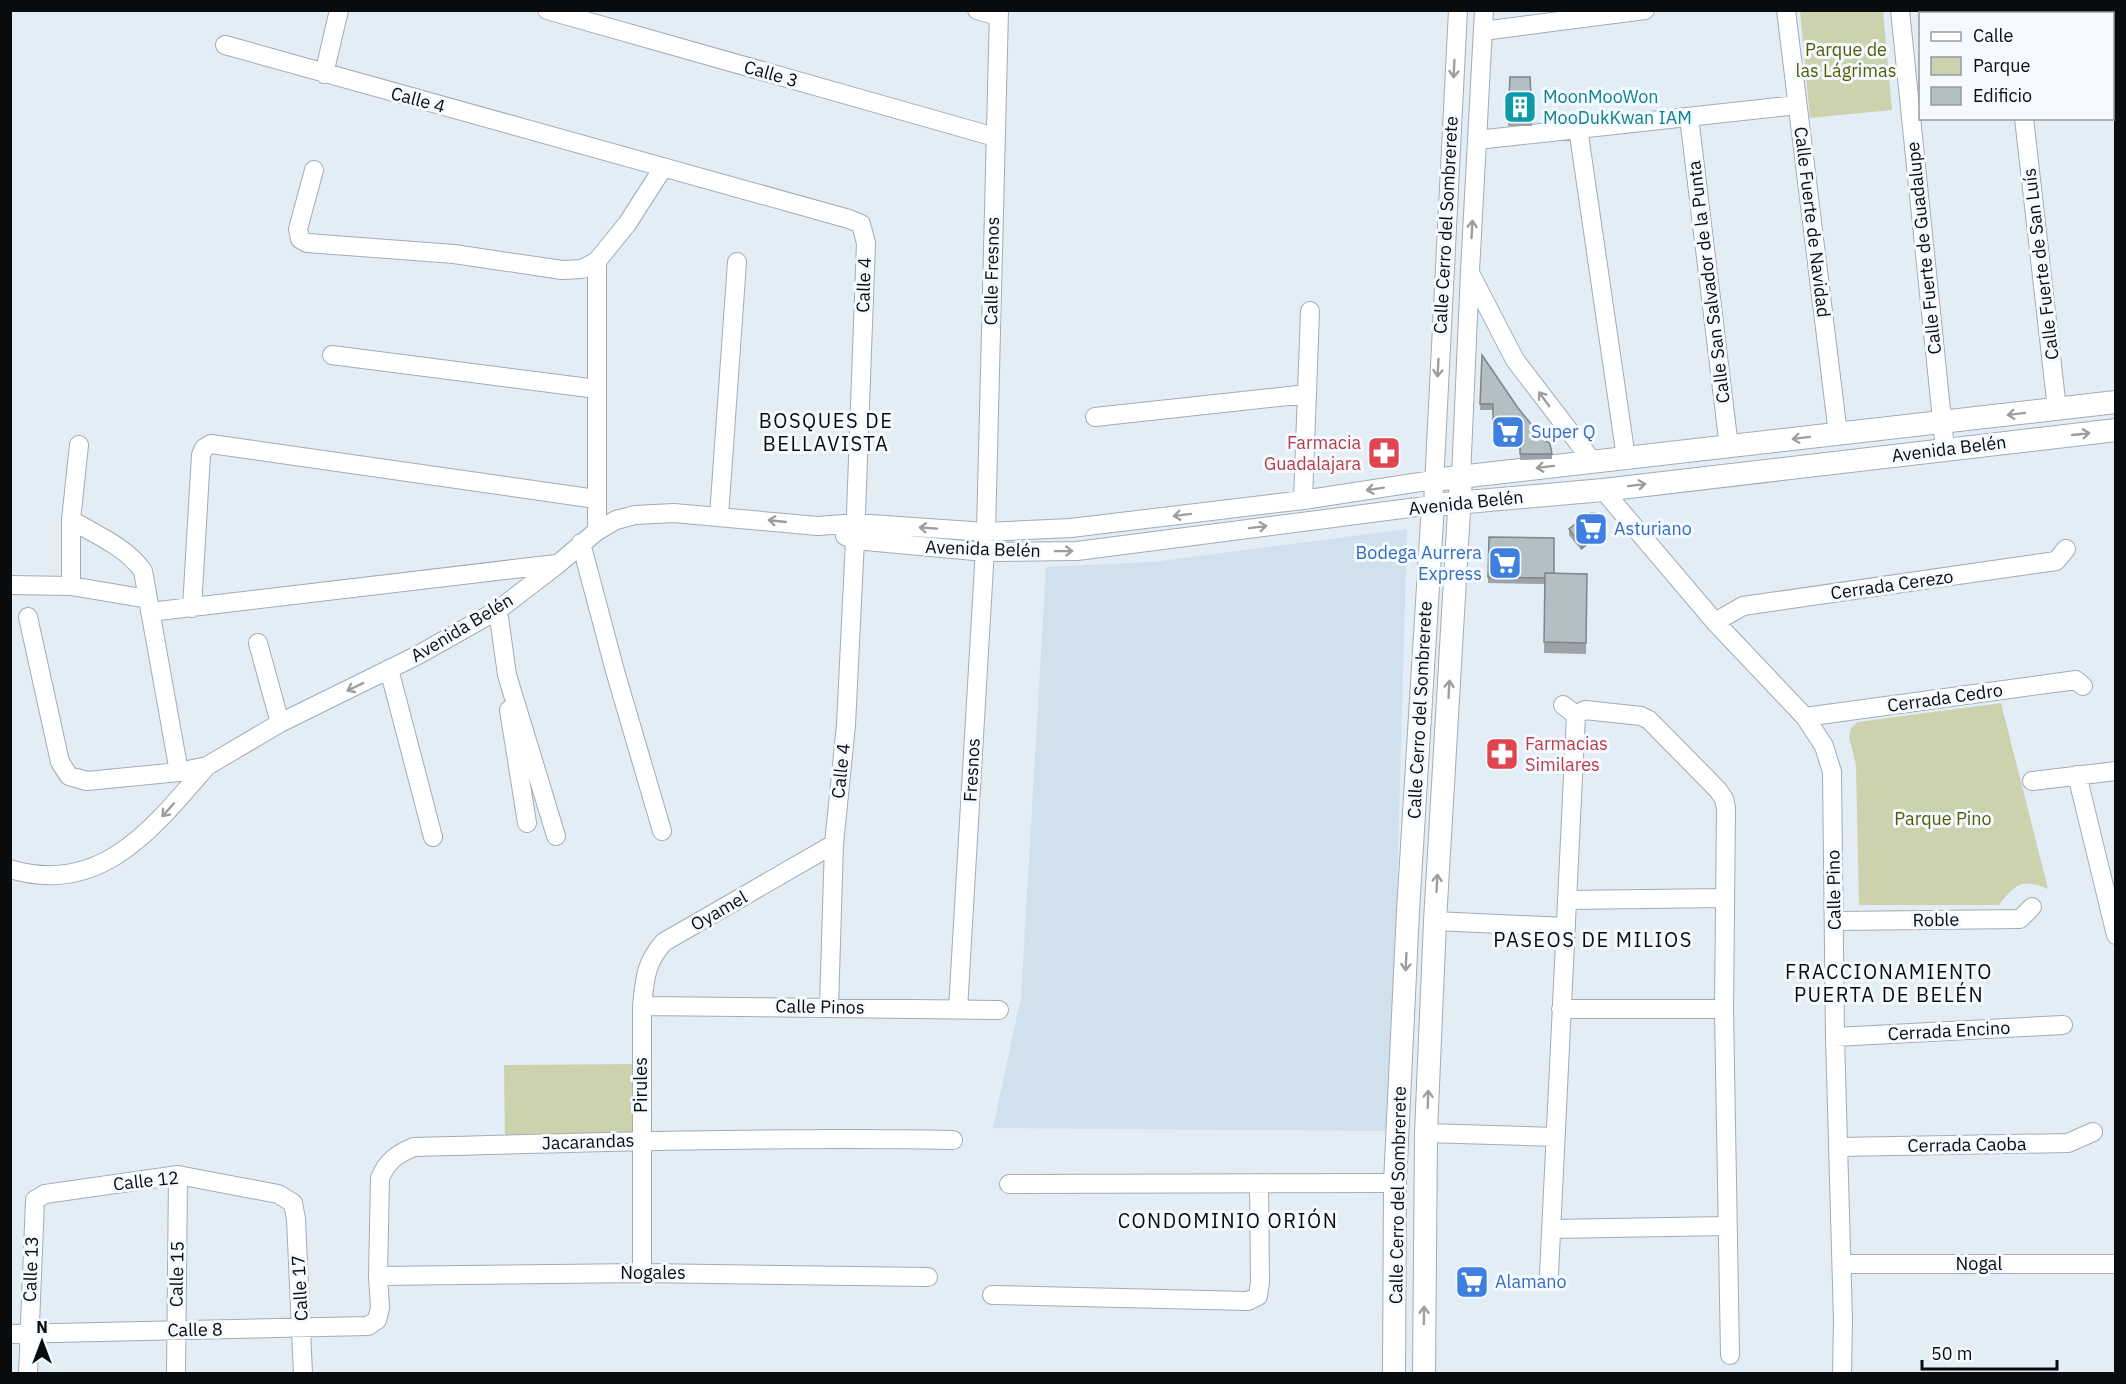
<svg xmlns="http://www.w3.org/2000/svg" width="2126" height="1384" viewBox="0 0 2126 1384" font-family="'IBM Plex Sans',sans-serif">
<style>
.built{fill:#d0e0ed}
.green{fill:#ccd1ae}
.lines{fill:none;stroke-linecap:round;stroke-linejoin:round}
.minor-casing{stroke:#a3acb4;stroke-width:20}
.major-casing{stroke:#a3acb4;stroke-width:24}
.minor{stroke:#fff;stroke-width:18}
.major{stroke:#fff;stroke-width:22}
.wall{fill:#9ba3a9}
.shaded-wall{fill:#7e858a}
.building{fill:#b4bec5;stroke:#7e858a;stroke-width:1.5}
.oneway{stroke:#9d9e9f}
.labels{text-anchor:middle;stroke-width:6;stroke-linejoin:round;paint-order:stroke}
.park-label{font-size:18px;fill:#575c03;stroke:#f4faff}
.street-label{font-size:18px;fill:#090c0e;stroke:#f4faff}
.culture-label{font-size:18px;fill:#0d838f;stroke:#f4faff;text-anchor:start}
.shop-label{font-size:18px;fill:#366cbe;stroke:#f4faff;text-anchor:start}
.health-label{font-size:18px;fill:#be3a42;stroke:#f4faff;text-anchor:end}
.neighbourhood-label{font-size:20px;letter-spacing:1.5px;fill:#090c0e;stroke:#f4faff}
</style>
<rect width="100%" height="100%" fill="#e3edf6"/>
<path class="built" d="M1407 529 1395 964 1393 1131 993 1128 1021 997 1046 567 1153 562Z"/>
<path class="green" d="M1800 11H1883L1892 110 1810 118Z
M2001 703 2048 889C2024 878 2014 884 1999 905H1859L1856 765 1849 737 1851 728 1858 722Z
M643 1064 644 1140 505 1141 504 1065Z"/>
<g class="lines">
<defs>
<path id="minor" d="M547 10 995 137
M977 10 998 16
M1786 10 1838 434
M1900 10 1945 449
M1483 31 1645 10
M225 45 849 219 861 224 866 243 855 540 846 725 834 844 829 1007
M2112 66H2116
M324 74 339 10
M1689 117 1729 447
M2024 118 2057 409
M1578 128 1626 458
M1477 140 1797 105
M314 170 298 229 300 239 307 243 454 254 562 270 582 269 597 261 627 224 663 168
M597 261V531
M1470 273 1515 360 1593 462
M332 355 597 389
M1095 417 1307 394
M1461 477 1470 271 1484 10
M1603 490 1715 622 1805 717 1824 746 1832 772 1835 1037 1843 1321 1842 1374
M1303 500 1310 311
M719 516 737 262
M71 520C95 534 126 547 143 571L179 772
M845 536 855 540 985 552 1077 551 1433 505 1458 10
M581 543 615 671 662 831
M10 585 71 586 148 599
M71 586V520L79 445
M192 608 201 455 204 448 211 444 596 499
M498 610 507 675 556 836
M150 612 556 564
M28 617 60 762 69 776 87 781 179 772 207 766 280 723 418 655 498 610 558 564 597 531 616 520 635 515 674 513 818 526 856 523 986 532 1071 528 1303 500 1433 480
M1715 622 1743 606 2056 561 2066 549
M258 643 280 723
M389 669 433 837
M1563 705 1576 715 1585 710 1641 716 1649 720 1718 790 1724 799 1726 808 1724 1009 1730 1355
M509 710 527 823
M1805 717 2076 680 2083 686
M2077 775 2116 935
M2032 781 2116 771
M10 869C101 897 154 827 207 766
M1567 900 1724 898
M1435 921 1566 927
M1835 921 2020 919 2032 907
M642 1006 999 1010
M958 1009 986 532 999 10
M1561 1009H1724
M1835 1037 2063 1025
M1426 1133 1555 1137
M1839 1147 2068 1143 2093 1132
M1009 1184 1395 1183
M1551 1229 1728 1226
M1842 1264H2116
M642 1273V1006C645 979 645 963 664 942L834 844
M1549 1274 1576 715
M378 1276 642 1273 928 1277
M992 1295 1248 1301 1258 1296 1260 1282 1259 1183
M10 1334 368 1326 377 1320 380 1308 378 1276 380 1178C387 1161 397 1154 414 1147 594 1142 773 1137 953 1140
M28 1374 35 1200 45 1194 178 1175 278 1194 293 1203 296 1219 303 1374
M176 1374 178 1175"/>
<path id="major" d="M1433 480 2116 402
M1394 1374 1395 1183 1408 911 1433 505 1603 490 2116 430
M1424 1374 1426 1133 1435 921 1461 477"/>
</defs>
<use href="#minor" class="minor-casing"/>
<use href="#major" class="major-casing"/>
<use href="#minor" class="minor"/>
<use href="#major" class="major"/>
</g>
<path class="wall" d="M1508 115H1532V126H1508Z
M1482 355 1518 408 1552 454V459L1520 460V446L1506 448 1493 436V410H1480Z
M1569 529 1605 531 1581 550 1569 535Z
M1554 573 1587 574 1586 654 1544 653 1545 584 1488 583V577Z"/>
<path class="shaded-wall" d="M1605 526V531L1581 550V545Z"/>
<path class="building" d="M1510 77H1530L1532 115H1508Z
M1482 355 1518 408 1540 435 1550 444 1552 454H1520V440L1506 443 1493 431V404H1480Z
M1590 513H1595L1605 526 1581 545 1569 529Z
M1489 537 1554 538V573H1545V578L1488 577Z
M1545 573 1587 574 1586 643 1544 642Z"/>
<defs><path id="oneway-shaft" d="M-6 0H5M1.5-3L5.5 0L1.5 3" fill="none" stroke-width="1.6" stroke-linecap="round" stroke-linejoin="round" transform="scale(1.5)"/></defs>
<g class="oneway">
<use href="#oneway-shaft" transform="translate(1454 69) rotate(93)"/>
<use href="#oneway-shaft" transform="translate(1472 229) rotate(-87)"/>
<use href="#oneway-shaft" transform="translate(1438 368) rotate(93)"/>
<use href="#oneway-shaft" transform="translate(1544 399) rotate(-126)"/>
<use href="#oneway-shaft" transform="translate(2016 414) rotate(173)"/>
<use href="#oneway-shaft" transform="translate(2081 434) rotate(-6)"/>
<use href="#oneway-shaft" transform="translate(1801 438) rotate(173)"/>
<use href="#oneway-shaft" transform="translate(1545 467) rotate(173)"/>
<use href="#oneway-shaft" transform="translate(1637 485) rotate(-7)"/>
<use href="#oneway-shaft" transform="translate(1375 489) rotate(171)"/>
<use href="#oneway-shaft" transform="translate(1182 515) rotate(173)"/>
<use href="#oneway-shaft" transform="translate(777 521) rotate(-174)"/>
<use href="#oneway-shaft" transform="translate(1258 527) rotate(-7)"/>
<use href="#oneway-shaft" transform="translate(928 528) rotate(-176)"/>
<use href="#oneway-shaft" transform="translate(1064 551) rotate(-1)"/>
<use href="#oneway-shaft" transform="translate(355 687) rotate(154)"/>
<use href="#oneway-shaft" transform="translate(1449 689) rotate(-87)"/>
<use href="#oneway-shaft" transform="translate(168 810) rotate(132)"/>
<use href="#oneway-shaft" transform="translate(1437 883) rotate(-87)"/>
<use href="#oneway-shaft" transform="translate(1406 962) rotate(93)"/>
<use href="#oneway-shaft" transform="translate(1428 1099) rotate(-88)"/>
<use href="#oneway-shaft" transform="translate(1424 1315) rotate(-89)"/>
</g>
<defs>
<symbol id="building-square" viewBox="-11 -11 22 22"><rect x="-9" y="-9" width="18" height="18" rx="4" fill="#0f9aa8" stroke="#f4faff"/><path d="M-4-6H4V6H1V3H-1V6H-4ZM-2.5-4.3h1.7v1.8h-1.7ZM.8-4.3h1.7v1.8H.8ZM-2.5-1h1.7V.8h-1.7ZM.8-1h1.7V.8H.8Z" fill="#fff"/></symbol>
<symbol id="supermarket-square" viewBox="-11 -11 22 22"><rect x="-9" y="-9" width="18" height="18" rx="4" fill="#3f7fe0" stroke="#f4faff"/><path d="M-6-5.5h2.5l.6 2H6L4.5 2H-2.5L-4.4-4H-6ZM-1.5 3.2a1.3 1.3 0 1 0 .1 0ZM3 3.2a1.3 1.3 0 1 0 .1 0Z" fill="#fff"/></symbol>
<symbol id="pharmacy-square" viewBox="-11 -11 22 22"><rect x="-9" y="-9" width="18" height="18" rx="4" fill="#e0444e" stroke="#f4faff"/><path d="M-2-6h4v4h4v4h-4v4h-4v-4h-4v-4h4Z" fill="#fff"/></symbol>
</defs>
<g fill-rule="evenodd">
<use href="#building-square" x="1501" y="88" width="38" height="38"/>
<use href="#supermarket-square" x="1489" y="413" width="38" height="38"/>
<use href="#pharmacy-square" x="1365" y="434" width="38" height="38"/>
<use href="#supermarket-square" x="1572" y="510" width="38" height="38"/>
<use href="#supermarket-square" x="1486" y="544" width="38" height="38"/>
<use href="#pharmacy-square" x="1483" y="735" width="38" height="38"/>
<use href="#supermarket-square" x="1453" y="1263" width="38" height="38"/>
</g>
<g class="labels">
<g class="park-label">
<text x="1846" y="56">Parque de<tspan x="1846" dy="21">las Lágrimas</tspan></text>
<text x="1943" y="825">Parque Pino</text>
</g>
<g class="street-label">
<text transform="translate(771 74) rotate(16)" y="6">Calle 3</text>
<text transform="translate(418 100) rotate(15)" y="6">Calle 4</text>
<text transform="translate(1812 222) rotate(83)" y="6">Calle Fuerte de Navidad</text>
<text transform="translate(1446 225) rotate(-87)" y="6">Calle Cerro del Sombrerete</text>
<text transform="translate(1924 248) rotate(-96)" y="6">Calle Fuerte de Guadalupe</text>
<text transform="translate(2041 264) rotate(-97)" y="6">Calle Fuerte de San Luís</text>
<text transform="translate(992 271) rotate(-89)" y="6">Calle Fresnos</text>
<text transform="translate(1709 282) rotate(-97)" y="6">Calle San Salvador de la Punta</text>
<text transform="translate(864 285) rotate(-88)" y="6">Calle 4</text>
<text transform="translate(1949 449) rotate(-7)" y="6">Avenida Belén</text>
<text transform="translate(1466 503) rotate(-6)" y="6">Avenida Belén</text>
<text transform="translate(983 549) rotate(2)" y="6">Avenida Belén</text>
<text transform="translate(1892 585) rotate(-8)" y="6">Cerrada Cerezo</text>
<text transform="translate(462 628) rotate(-31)" y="6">Avenida Belén</text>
<text transform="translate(1945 698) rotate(-8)" y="6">Cerrada Cedro</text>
<text transform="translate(1420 710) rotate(-87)" y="6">Calle Cerro del Sombrerete</text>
<text transform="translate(972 770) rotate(-87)" y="6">Fresnos</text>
<text transform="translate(841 771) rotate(-84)" y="6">Calle 4</text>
<text transform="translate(1834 890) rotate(-91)" y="6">Calle Pino</text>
<text transform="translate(719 911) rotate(-30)" y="6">Oyamel</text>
<text transform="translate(1936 920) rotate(-1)" y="6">Roble</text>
<text transform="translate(820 1007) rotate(1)" y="6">Calle Pinos</text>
<text transform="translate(1949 1031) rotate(-3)" y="6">Cerrada Encino</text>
<text transform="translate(641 1085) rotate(-90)" y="6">Pirules</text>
<text transform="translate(588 1142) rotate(-2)" y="6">Jacarandas</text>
<text transform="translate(1967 1145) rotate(-1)" y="6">Cerrada Caoba</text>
<text transform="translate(146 1181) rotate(-6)" y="6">Calle 12</text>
<text transform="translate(1398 1195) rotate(-89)" y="6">Calle Cerro del Sombrerete</text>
<text x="1979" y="1270">Nogal</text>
<text transform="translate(31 1269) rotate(-88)" y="6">Calle 13</text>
<text x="653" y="1279">Nogales</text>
<text transform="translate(177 1274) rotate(-89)" y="6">Calle 15</text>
<text transform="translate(300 1288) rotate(-93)" y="6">Calle 17</text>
<text transform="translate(195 1330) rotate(-1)" y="6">Calle 8</text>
</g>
<g class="culture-label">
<text x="1543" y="103">MoonMooWon<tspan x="1543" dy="21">MooDukKwan IAM</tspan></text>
</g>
<g class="shop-label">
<text x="1531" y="438">Super Q</text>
<text x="1614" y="535">Asturiano</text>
<text x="1482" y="559" text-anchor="end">Bodega Aurrera<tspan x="1482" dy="21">Express</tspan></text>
<text x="1495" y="1288">Alamano</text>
</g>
<g class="health-label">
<text x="1361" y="449">Farmacia<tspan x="1361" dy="21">Guadalajara</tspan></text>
<text x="1525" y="750" text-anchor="start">Farmacias<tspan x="1525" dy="21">Similares</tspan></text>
</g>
<g class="neighbourhood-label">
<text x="826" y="428">BOSQUES DE<tspan x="826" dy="23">BELLAVISTA</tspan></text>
<text x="1593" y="947">PASEOS DE MILIOS</text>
<text x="1889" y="979">FRACCIONAMIENTO<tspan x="1889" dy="23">PUERTA DE BELÉN</tspan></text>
<text x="1228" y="1228">CONDOMINIO ORIÓN</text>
</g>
</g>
<rect width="2126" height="1384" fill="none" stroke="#090c0e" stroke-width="24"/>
<rect x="1919" y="12" width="195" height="108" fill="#f4faff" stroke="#969b9f" stroke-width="1.5"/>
<rect x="1931" y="32" width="30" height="9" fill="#ffffff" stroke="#969b9f" stroke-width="1.5"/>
<text x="1973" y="42" font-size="18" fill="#090c0e">Calle</text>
<rect x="1931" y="57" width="30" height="18" fill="#ccd1ae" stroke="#969b9f" stroke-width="1.5"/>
<text x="1973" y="72" font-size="18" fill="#090c0e">Parque</text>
<rect x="1931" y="87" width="30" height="18" fill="#b4bec5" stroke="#969b9f" stroke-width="1.5"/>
<text x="1973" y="102" font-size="18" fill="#090c0e">Edificio</text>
<g transform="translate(42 1342)" stroke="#f4faff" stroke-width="4.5" paint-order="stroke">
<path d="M0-4.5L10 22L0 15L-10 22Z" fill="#090c0e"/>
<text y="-9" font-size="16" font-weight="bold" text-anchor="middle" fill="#090c0e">N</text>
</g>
<path d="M1922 1360v9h135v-9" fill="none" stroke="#090c0e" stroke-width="3"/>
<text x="1931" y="1360" font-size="18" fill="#090c0e" stroke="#f4faff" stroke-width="4.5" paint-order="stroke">50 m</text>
</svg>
